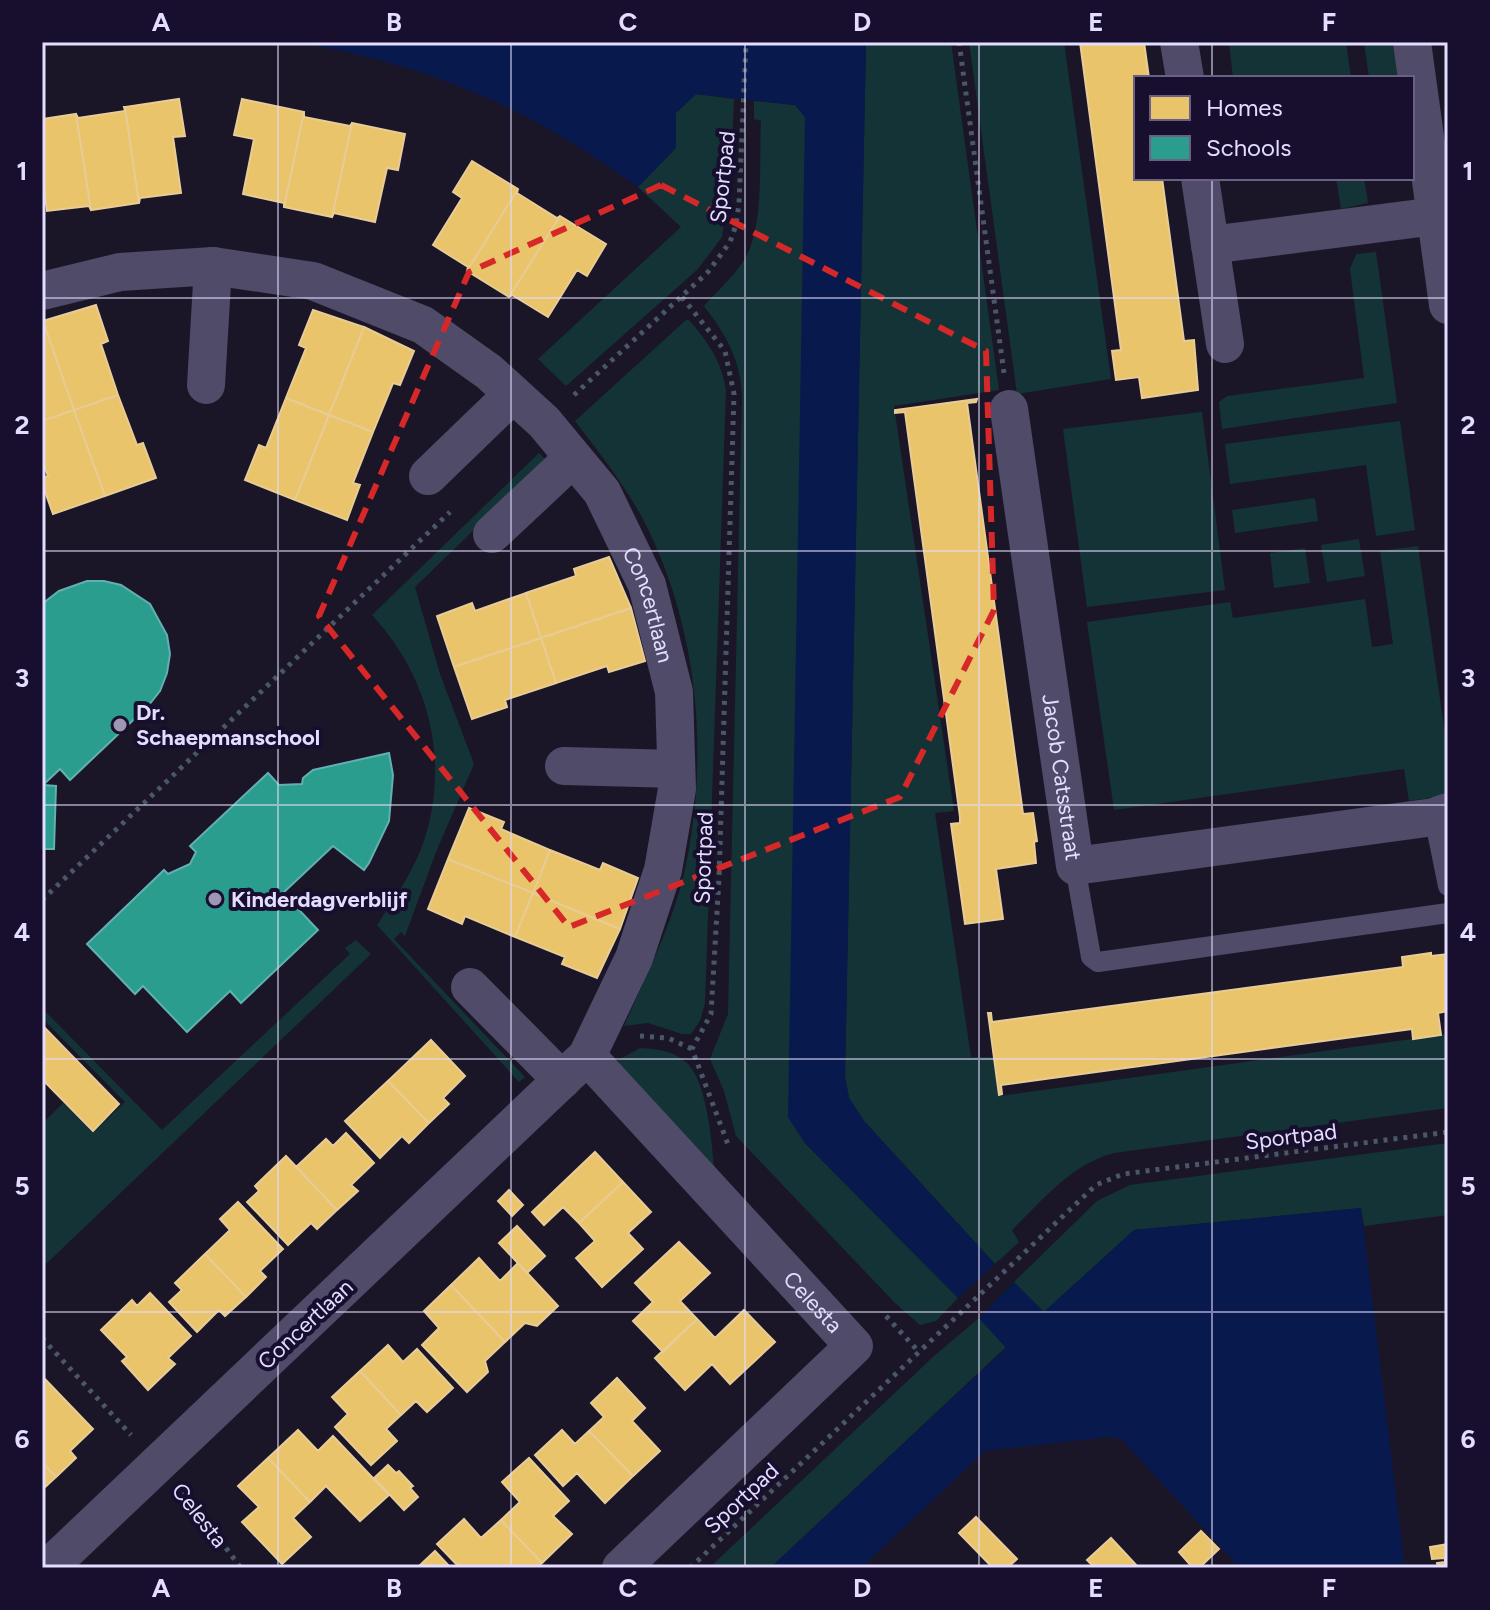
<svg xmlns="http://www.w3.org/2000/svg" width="1490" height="1610" viewBox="0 0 1490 1610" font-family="Figtree,sans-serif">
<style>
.green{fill:#133337}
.water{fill:#081a4d}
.homes{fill:#e9c46a;stroke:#e8cc97;stroke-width:2}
.schools{fill:#2a9d8f;stroke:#62b0b1;stroke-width:2}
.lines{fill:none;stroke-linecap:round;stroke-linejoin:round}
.path{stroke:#4a5769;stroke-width:5;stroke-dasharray:4 6;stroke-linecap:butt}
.lane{stroke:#4f4b68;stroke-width:20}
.street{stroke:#4f4b68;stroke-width:38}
.marked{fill:none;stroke:#d62828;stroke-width:6;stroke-dasharray:16 10;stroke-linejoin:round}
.grid{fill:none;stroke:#e4ddff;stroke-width:2;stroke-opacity:0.55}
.poi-dot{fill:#9e97b3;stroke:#180f2e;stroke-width:3}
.labels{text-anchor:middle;stroke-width:8;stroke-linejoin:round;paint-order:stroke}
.street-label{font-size:22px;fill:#e4ddff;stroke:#180f2e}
.poi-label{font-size:22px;font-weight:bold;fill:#e4ddff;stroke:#180f2e;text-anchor:start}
.neatline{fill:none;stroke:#e4ddff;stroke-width:3}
.grid-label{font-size:26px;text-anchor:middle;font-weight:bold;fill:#e4ddff}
</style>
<rect width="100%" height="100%" fill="#1b1627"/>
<path class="green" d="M866 42H951L999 390 894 406 954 811 935 813 971 1057H994L999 1096 1448 1034V1108L1114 1153C1071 1164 1043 1200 1012 1230L1019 1242 995 1264 864 1121 849 1098 845 1077Z
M969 42H1064L1111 379 1017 394Z
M1229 42H1346L1351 78H1233Z
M1364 42H1395L1399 78H1369Z
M696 94 734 99 730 189 722 237 698 269 566 386 538 359 681 227 638 187 676 148V113Z
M754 101 795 105 805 117 804 1142 958 1298 936 1321 920 1325 895 1303 736 1136 724 1091 710 1059 728 1014 742 397C741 360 726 335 704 306 719 289 738 273 748 253 764 219 759 159 761 121L754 119Z
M1336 178H1364L1368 203 1341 209Z
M1376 252 1397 403 1222 429 1219 402 1227 396 1364 378 1350 269 1356 254Z
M686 320H689C708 342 721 360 726 390L705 1003 700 1021 691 1034H682L648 1023 624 1026C645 978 670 929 683 878 710 763 700 635 647 527 628 489 601 455 575 421Z
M1202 412 1225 590 1087 607 1063 429Z
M1400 421 1415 530 1376 536 1366 465 1230 484 1225 444Z
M539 453 546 460 415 587 440 674 474 764 436 852 405 936 401 932 394 939 525 1077 519 1082 377 925C398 894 419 863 428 827 448 750 425 672 372 615Z
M1315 498 1318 521 1235 533 1232 510Z
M1359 539 1365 576 1327 582 1321 545Z
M1418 546 1448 755V795L1409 801 1404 769 1114 810 1087 622 1230 602 1233 618 1365 599 1372 647 1393 644 1380 551Z
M1305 548 1310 583 1274 588 1270 553Z
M356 940 371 954 47 1263H42V1124L63 1103 93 1133 125 1102 42 1018V1008L162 1130 350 954 345 948Z
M640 1048C658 1049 675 1051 688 1064 707 1084 712 1142 714 1169L615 1062Z
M1448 1143V1215L1364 1226 1361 1208 1134 1230 1044 1312 1014 1282 1097 1201 1130 1185Z
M979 1318 1006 1347 770 1568H709L934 1356Z"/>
<path class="water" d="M296 42H866L845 1077 849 1098 864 1121 995 1264 958 1298 804 1142 788 1117 805 117 795 105 696 94 676 113V148L638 187C526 106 432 66 296 42Z
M1361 1208 1405 1568H1240L1121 1439 1109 1437 985 1451 861 1568H770L1006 1348 979 1318 1014 1282 1044 1312 1134 1230Z"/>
<path class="homes" d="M1080 42H1144L1149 78H1136V178H1162L1184 341 1194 340 1198 390 1142 398 1139 377 1116 380 1112 351 1121 350Z
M179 99 185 136 173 137 181 193 140 198 139 203 125 107Z
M242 99 304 112 284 207V203L243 194 254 139 234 135Z
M124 107H125L139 203 91 210 76 114 78 118 125 111Z
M304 112V117L350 126 352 123 332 217 284 207Z
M76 114 91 210 89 206 47 211 42 174V119Z
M352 123 405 134 398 170 387 168 375 222 334 213 332 217Z
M472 161 518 189 467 271 468 267 433 245 462 198 453 192Z
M518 189 517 193 557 218 560 216 509 297 467 271Z
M560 216 606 244 587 276 577 270 548 317 512 295 509 297Z
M96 305 108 341 101 344 118 395 74 410 43 321Z
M313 310 364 327 329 415 286 398 306 348 299 345Z
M43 321 74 410 42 421V321Z
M364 327 414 351 400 385 393 383 373 432 329 415Z
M118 395 137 445 143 443 156 478 105 496 74 410Z
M286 398 329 415 295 500 245 480 259 445 266 448Z
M977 399 976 402 967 403 1023 814 1033 813 1037 841 1034 842 1036 863 996 869 1003 919 965 924 951 824 960 823V817L905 412 895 413V410Z
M74 410 105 496 53 514 42 483V478L48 476 42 460V421Z
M329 415 373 432 353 483 360 485 347 520 295 500Z
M609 557 631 608 541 638 526 593 576 576 574 569Z
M526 593 541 638 454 667 437 616 472 603 475 611Z
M631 608 645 661 609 672 607 666 556 683 541 638Z
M541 638 556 683 505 700 507 707 472 719 454 667Z
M469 808 504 822 501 829 550 850 533 893 448 859Z
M550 850 600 870 603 863 638 878 620 929 533 893Z
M448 859 533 893 515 937 465 916 462 924 428 909Z
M533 893 620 929 597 978 562 964 565 957 515 937Z
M1431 953V956L1448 954V1011L1438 1013 1441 1035 1413 1039 1412 1029 1001 1085 1002 1094 999 1095 988 1013H991L992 1022 1403 967 1402 957Z
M42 1025 119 1104 93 1131 42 1079Z
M431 1040 465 1076 443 1098 449 1104 429 1123 388 1081Z
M388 1081 429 1123 409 1143 402 1136 380 1158 345 1121Z
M346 1133 374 1163 351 1185 358 1191 337 1210 296 1167 326 1139 333 1146Z
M595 1152 623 1182 579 1223 563 1207 544 1225 532 1212Z
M286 1156 337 1210 317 1229 311 1223 288 1245 247 1202 259 1191 255 1186Z
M623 1182 651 1212 628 1233 643 1249 602 1287 576 1258 595 1241 579 1223Z
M509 1190 523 1205 512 1216 498 1201Z
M238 1202 283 1249 260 1271 266 1277 246 1297 205 1254 230 1230 220 1219Z
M517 1226 545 1256 527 1273 499 1243Z
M679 1242 710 1273 680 1301 697 1319 663 1352 633 1321 653 1302 635 1283Z
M205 1254 246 1297 225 1316 219 1310 197 1332 169 1302 182 1290 175 1283Z
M479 1258 500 1281 518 1263 558 1306 537 1326 525 1323 505 1342 451 1285Z
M451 1285 505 1342 485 1361 488 1372 467 1392 422 1345 439 1328 424 1311Z
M150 1293 191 1336 168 1358 175 1364 148 1390 122 1361 127 1357 101 1330 132 1300 137 1306Z
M744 1310 775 1342 730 1384 712 1364 685 1390 655 1358 697 1319 715 1338Z
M388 1345 403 1362 417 1349 453 1388 427 1412 416 1401 401 1415 360 1371Z
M360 1371 401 1415 386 1429 397 1441 371 1465 335 1427 348 1414 332 1397Z
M42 1376 93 1429 70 1451 76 1458 56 1477 42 1462Z
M617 1378 645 1408 632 1421 660 1451 633 1476 589 1431 604 1417 591 1403Z
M298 1430 318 1451 333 1436 389 1495 360 1521 326 1486 310 1502 268 1458Z
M562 1430 575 1444 589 1431 633 1476 605 1503 577 1473 563 1486 535 1455Z
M268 1458 310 1502 293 1518 311 1537 282 1564 242 1522 259 1507 238 1486Z
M529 1458 569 1501 553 1516 572 1534 542 1563 501 1520 520 1502 502 1482Z
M42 1462 56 1477 42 1490Z
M388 1465 396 1473 399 1471 413 1486 410 1488 418 1497 404 1510 374 1478Z
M976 1517 1017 1559 1007 1568H993L959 1533Z
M464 1519 481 1538 501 1520 542 1563 536 1568H460L437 1544Z
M1201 1531 1219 1549 1199 1568H1193L1179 1552Z
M1111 1538 1139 1568H1095L1087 1560Z
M1448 1544V1568H1438L1437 1563 1445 1562V1558L1432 1559 1430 1547Z
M435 1551 451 1568H417Z"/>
<path class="schools" d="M87 581H104L121 585 150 604 167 635 170 654 167 673 160 691 148 706 70 780 60 769 43 785 56 786 54 849H42V604L59 591Z
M389 753 393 775 389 821 369 863 364 870 333 846 283 893 318 930 241 1003 230 991 187 1032 143 986 135 994 87 944 164 870 168 874 190 864 196 852 190 846 268 773 279 785 302 784 303 778 313 770Z"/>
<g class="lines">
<path class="path" d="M959 42 1004 373
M682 297 725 351 734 394 719 878 711 1014 692 1049 729 1147
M574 395 708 272 730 242 736 225 739 204 746 42
M42 900 450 512
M640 1036 668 1038 692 1049
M886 1316 919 1352
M42 1338 131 1435
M184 1492 241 1568
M690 1568 1096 1185 1123 1174 1448 1132"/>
<path class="lane" d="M1434 817 1448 886
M1075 866 1091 957 1098 962 1448 913"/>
<g class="street">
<path d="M1179 42 1185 78"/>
<path d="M1412 42 1448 305"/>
<path d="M1200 178 1225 344"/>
<path d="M1210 245 1436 216"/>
<path id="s1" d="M42 291 120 272 213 266 313 281 423 325 489 372 544 422 602 492 647 585 674 692 677 789 663 870 634 958 587 1056 48 1568"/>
<path d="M206 385 213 266"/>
<path id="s2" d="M1009 409 1075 866 1434 817 1448 812"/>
<path d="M428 476 513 394"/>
<path d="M492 534 573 458"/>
<path d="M564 766 676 769"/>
<path d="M470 987 562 1080"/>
<path id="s3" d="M587 1056 854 1346 621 1568"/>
</g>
</g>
<path class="marked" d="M661 185 986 351 994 610 900 797 569 927 319 616 469 272Z"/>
<path class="grid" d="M278 42V1568M511 42V1568M745 42V1568M979 42V1568M1212 42V78M1212 178V1568M42 298H1448M42 551H1448M42 805H1448M42 1059H1448M42 1312H1448"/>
<g class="poi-dot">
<circle cx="120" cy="725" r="8"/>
<circle cx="215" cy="899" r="8"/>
</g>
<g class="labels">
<g class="street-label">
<text transform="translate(722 177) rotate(-84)" y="8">Sportpad</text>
<text dy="8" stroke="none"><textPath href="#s1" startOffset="762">Concertlaan</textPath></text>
<text dy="8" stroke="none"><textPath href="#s2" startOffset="372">Jacob Catsstraat</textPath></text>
<text transform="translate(703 858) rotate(-88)" y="8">Sportpad</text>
<text transform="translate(1291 1136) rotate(-7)" y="8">Sportpad</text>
<text dy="8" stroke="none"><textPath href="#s3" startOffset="334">Celesta</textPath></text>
<text transform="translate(305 1324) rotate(-43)" y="8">Concertlaan</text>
<text transform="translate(741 1498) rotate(-43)" y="8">Sportpad</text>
<text transform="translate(200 1515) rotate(52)" y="8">Celesta</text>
</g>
<g class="poi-label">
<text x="136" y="720">Dr.<tspan x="136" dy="25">Schaepmanschool</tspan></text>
<text x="231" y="907">Kinderdagverblijf</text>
</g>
</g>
<rect width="1490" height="1610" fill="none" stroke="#180f2e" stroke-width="88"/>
<rect x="1134" y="76" width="280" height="104" fill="#180f2e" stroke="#6a6182" stroke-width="2"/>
<rect x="1150" y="96" width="40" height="24" fill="#e9c46a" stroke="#6a6182" stroke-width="2"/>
<text x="1206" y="116" font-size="24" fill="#e4ddff">Homes</text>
<rect x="1150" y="136" width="40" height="24" fill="#2a9d8f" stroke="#6a6182" stroke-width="2"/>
<text x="1206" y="156" font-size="24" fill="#e4ddff">Schools</text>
<rect x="44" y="44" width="1402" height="1522" class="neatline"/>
<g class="grid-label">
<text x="161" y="31">A</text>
<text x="394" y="31">B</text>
<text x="628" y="31">C</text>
<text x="862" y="31">D</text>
<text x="1096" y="31">E</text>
<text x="1329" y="31">F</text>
<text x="22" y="180">1</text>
<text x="1468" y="180">1</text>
<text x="22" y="434">2</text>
<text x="1468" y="434">2</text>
<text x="22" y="687">3</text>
<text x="1468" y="687">3</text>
<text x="22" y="941">4</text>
<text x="1468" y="941">4</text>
<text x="22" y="1195">5</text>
<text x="1468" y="1195">5</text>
<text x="22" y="1448">6</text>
<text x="1468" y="1448">6</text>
<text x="161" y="1597">A</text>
<text x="394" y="1597">B</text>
<text x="628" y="1597">C</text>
<text x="862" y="1597">D</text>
<text x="1096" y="1597">E</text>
<text x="1329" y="1597">F</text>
</g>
</svg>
